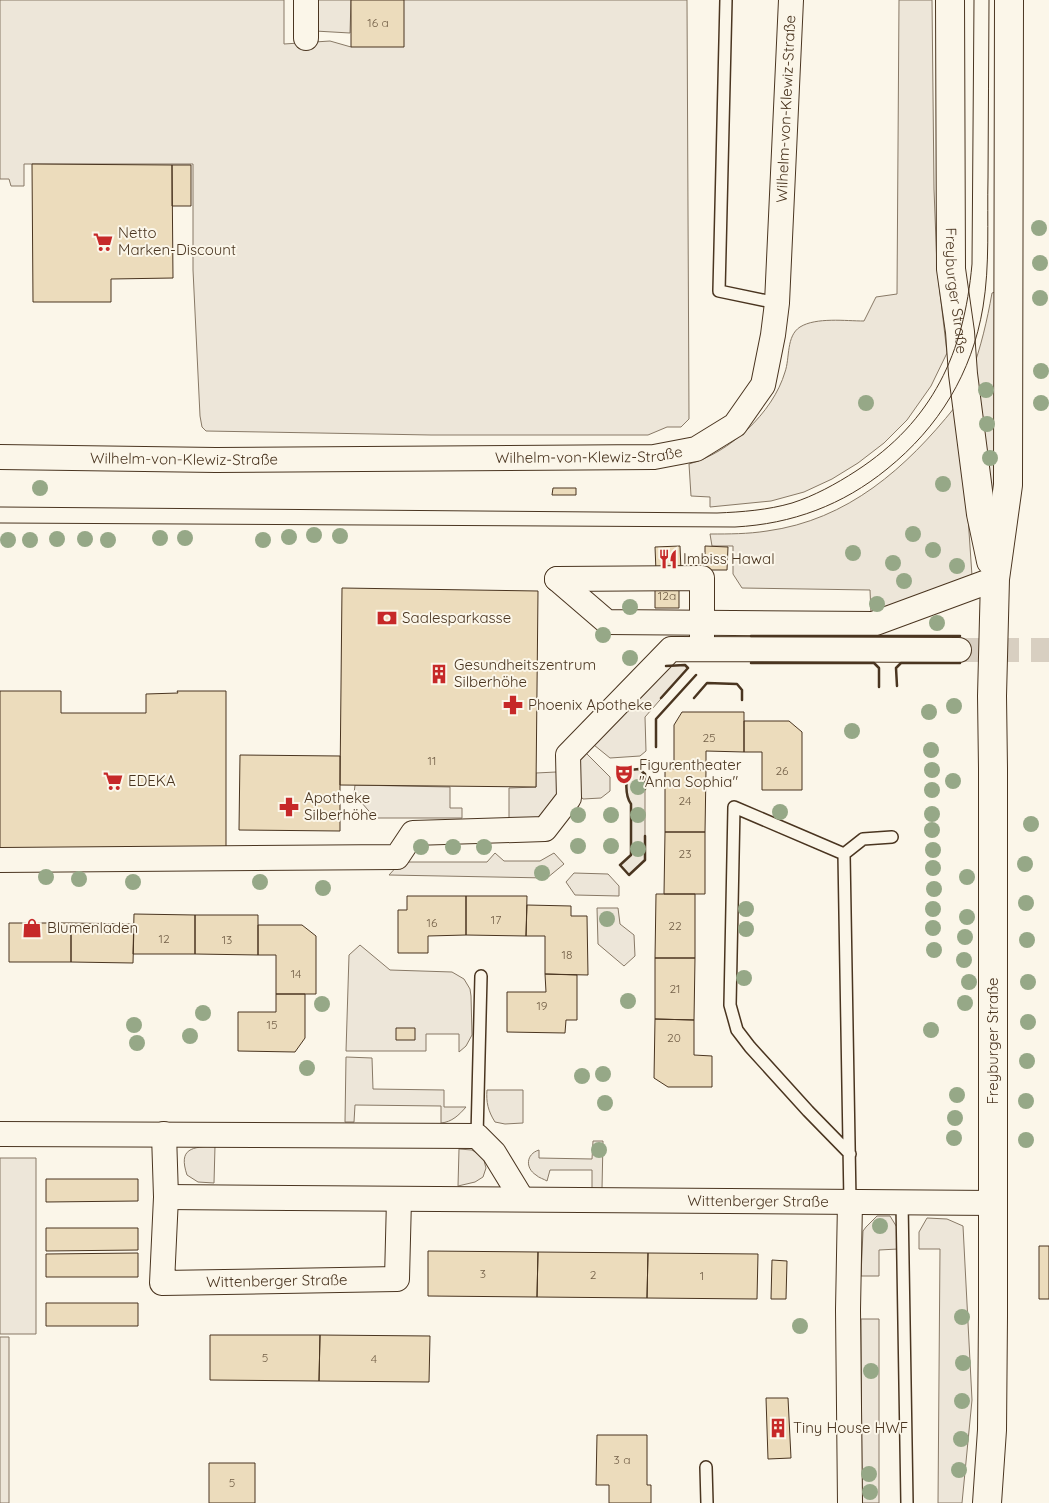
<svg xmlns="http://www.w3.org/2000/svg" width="1049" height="1503" viewBox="0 0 1049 1503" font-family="Quicksand,sans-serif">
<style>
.green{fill:#ede6d9;stroke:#887966}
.building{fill:#ecdcbc;stroke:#4a3520}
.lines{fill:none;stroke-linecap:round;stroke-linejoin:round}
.street-tunnel{stroke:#d8cfc1;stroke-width:24;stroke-dasharray:24 12;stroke-linecap:butt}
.lane-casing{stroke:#4a3520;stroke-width:14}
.street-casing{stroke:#4a3520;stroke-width:26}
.secondary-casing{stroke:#4a3520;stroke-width:30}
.lane{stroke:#fbf6e9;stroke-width:11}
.street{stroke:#fbf6e9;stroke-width:24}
.secondary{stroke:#fbf6e9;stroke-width:28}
.tram{stroke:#4a3520;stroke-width:1}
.wall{stroke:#4a3520;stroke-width:2.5}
.tree{fill:#96a887}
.labels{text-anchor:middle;stroke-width:4;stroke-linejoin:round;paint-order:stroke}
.number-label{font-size:12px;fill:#725f47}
.street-label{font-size:15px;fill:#4a3520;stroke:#fbf6e9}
.poi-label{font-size:15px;fill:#4a3520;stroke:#fbf6e9;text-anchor:start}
</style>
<rect width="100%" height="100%" fill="#fbf6e9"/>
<path class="green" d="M0 0H284V44L330 41 351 47 404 0H687L689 419 681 427H667L648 435H431L206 431 202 427 200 416 193 270V164H24V186H11L9 179H0Z
M318 0H351L350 33 315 31Z
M899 0H932L934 189 937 267 947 353 931 386 907 420 884 443 858 463 832 479 804 492 771 501 710 507V497L691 496 689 464C729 453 773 413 785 372 790 358 786 336 800 327 816 317 846 321 864 321L876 297 897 294Z
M998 291 997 548 971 374C981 347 987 321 992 293Z
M955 407 967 502 972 576 871 614 870 590 742 588 733 574V546H712L710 534C729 534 748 534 767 531 848 520 906 468 955 407Z
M685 665 688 668 645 717 646 751 640 756 610 758 594 745 666 666Z
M586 753 610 777V791L601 798 583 799 576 791V761Z
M639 769 645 774V860L629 875 620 865 631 855V804C625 796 625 779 630 770Z
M556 772 563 778 564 791 536 819 509 820V788L536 787V773Z
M355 785 450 787V808H462V818H375L354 794Z
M495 853 504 861H540L554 853 564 864 547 878 389 875 401 862H487Z
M574 873 608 874 619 886V896L575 895 566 882Z
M597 908H618L620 924 634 935 635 956 624 966 598 944Z
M360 945 390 970 452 972 464 979 470 989 471 996 472 1035 466 1046 459 1052V1034H426V1051H346L349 955Z
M346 1057 372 1058 373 1089 444 1090V1107H466C459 1115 452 1122 441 1123V1106L355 1105 354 1122H345Z
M487 1090H523V1123L505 1124 495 1122C488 1111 486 1102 487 1090Z
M593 1141H603L602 1189H592V1170H550L547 1181C544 1179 539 1178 536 1175 525 1168 526 1154 539 1150V1158L592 1159Z
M215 1146 214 1183 198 1182 187 1175C178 1148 192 1147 215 1146Z
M459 1149 472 1150 483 1157 486 1168 483 1177 475 1182 458 1186Z
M0 1158H36V1334H0Z
M877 1216H890L898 1229V1249L879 1250V1276H861L863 1231 866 1227Z
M927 1218 947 1219 963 1226 972 1400 962 1503H938L940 1249H919V1232Z
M861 1319H879V1503H862Z
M0 1337H9V1503H0Z"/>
<path class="building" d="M351 0H404V47H351Z
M32 164 172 165 173 278 111 279V302H33Z
M172 165H191V206H172Z
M553 488H576V495H552Z
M680 546 681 571H656L655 547Z
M705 546 728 547 727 570H705Z
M655 584H679V608H655Z
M342 588 538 591 536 787 340 785Z
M0 691H61V713H146V694L178 693 177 691H226V849H0Z
M682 712H744V752L706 751V770L674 769V725Z
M744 721H789L802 732V790H762V752H744Z
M240 755 340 756V831L239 830Z
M665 769 706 770 705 832H665Z
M665 832H705V894H664Z
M656 894H695V958H655Z
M407 896H466V935L428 936V953H398V910H407Z
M466 896H527L526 936 466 935Z
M527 905 571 906V916H587L588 975 545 974V936H526Z
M134 914 195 915V954H133Z
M195 915H258V955L195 954Z
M9 923H71V962H9Z
M71 923 134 924 133 963 71 962Z
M258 925H302L316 936V994H276V955H258Z
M655 958H695L694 1020 655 1019Z
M545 974 577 975V1020H566L565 1033 507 1032V992H546Z
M276 994H305V1038L295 1052 238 1051V1012H276Z
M655 1019 694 1020V1055L712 1056V1087H668L654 1078Z
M396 1028H415V1040H396Z
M46 1179H138V1201L46 1202Z
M46 1228H138V1250L46 1251Z
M1039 1246H1049V1299H1039Z
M428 1251 538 1252 537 1297 428 1296Z
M538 1252 648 1253 647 1298 537 1297Z
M138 1253V1277H46V1254Z
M648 1253 758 1254 757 1299 647 1298Z
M772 1260 787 1261 786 1299H771Z
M46 1303H138V1326H46Z
M210 1335H320L319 1381 210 1380Z
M320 1335 430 1336 429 1382 319 1381Z
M766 1398H788L791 1458 768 1459Z
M597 1435H647V1485H651V1503H609V1485H596Z
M209 1463H255V1503H209Z"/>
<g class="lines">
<path class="street-tunnel" d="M959 650H1049"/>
<defs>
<path id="lane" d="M726 0 719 291 777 303
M844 854 850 1202
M477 1136 481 976
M850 1154 808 1111 750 1047 737 1030 730 1005 734 807 844 854 863 839 892 837
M902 1202 907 1503
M706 1467 707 1503"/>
<g id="street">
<path d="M306 38V0"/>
<path id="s1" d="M0 457 216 460 654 457 696 449 735 425 763 385 773 335 777 303 791 0"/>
<path d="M557 579 607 622 873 624 995 579"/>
<path d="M557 579 702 578V637"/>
<path d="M0 860 397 857 413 833 545 829 569 798 568 755 671 649 959 650"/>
<path d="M0 1134 477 1136 494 1153 522 1199"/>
<path id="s2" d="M164 1134 166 1197 162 1283 397 1279 399 1199"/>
<path id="s3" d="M166 1197 994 1203"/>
<path d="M850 1202 848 1310 850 1503"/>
</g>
<g id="secondary">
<path id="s4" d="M950 0 951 269 960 332 963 374 981 514 991 561"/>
<path d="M987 1503 992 1430 993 1317V768L992 696 995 579 1008 485 1009 0"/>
</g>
</defs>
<use href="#lane" class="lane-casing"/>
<use href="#street" class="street-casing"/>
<use href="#secondary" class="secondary-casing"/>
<use href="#lane" class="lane"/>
<use href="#street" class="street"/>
<use href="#secondary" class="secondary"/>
<path class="tram" d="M0 507 717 513C742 512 768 510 792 503 814 496 836 484 856 471 933 421 964 353 972 264L974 0
M0 523 735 527C792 524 843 505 887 469 939 427 972 373 983 307 990 265 987 221 988 178 988 119 989 59 989 0"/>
<path class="wall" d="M751 636H960
M751 663H874L879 668V687
M897 686 896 668 901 663H960
M661 698 688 668 685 665 666 666
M694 698 707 683 737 684 742 690V700
M656 747V719L696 675
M645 836V860L629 875 620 865 631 855V804C625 796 625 778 630 770L639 769 645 774V789"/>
</g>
<g class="tree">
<circle cx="1039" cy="228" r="8"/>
<circle cx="1040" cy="263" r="8"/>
<circle cx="1040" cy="298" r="8"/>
<circle cx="1041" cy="371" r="8"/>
<circle cx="986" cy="390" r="8"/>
<circle cx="866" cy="403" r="8"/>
<circle cx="1041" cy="403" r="8"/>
<circle cx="987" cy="424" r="8"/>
<circle cx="990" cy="458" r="8"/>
<circle cx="943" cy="484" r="8"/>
<circle cx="40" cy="488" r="8"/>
<circle cx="913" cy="534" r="8"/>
<circle cx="314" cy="535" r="8"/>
<circle cx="340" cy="536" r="8"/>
<circle cx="289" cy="537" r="8"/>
<circle cx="160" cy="538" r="8"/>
<circle cx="185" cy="538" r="8"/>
<circle cx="57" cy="539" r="8"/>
<circle cx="85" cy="539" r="8"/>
<circle cx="8" cy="540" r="8"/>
<circle cx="30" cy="540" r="8"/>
<circle cx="108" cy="540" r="8"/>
<circle cx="263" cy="540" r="8"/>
<circle cx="933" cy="550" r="8"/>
<circle cx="853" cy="553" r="8"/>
<circle cx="893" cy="563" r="8"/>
<circle cx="957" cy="566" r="8"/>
<circle cx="904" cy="581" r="8"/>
<circle cx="877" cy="604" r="8"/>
<circle cx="630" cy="607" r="8"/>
<circle cx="937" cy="623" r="8"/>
<circle cx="603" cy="635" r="8"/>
<circle cx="630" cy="658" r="8"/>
<circle cx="954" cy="706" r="8"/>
<circle cx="929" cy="712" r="8"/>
<circle cx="852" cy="731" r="8"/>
<circle cx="931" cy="750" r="8"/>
<circle cx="932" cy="770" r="8"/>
<circle cx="953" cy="781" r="8"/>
<circle cx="638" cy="787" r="8"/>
<circle cx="932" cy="790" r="8"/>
<circle cx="780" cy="812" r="8"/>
<circle cx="932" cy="814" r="8"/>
<circle cx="578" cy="815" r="8"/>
<circle cx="611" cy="815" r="8"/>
<circle cx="638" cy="815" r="8"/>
<circle cx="1031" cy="824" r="8"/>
<circle cx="932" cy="830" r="8"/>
<circle cx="578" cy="846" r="8"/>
<circle cx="611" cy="846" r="8"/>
<circle cx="421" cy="847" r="8"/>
<circle cx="453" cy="847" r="8"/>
<circle cx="484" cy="847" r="8"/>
<circle cx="638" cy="849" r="8"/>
<circle cx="933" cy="850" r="8"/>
<circle cx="1025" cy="864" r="8"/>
<circle cx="933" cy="868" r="8"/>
<circle cx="542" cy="873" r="8"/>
<circle cx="46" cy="877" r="8"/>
<circle cx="967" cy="877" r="8"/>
<circle cx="79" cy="879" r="8"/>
<circle cx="133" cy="882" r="8"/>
<circle cx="260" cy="882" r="8"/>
<circle cx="323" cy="888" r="8"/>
<circle cx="934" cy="889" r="8"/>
<circle cx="1026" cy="903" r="8"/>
<circle cx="746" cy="909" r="8"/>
<circle cx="933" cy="909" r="8"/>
<circle cx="967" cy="917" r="8"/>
<circle cx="607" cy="919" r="8"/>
<circle cx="933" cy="928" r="8"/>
<circle cx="746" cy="929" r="8"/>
<circle cx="965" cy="937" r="8"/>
<circle cx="1027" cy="940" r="8"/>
<circle cx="934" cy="950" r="8"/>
<circle cx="964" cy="960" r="8"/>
<circle cx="744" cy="978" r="8"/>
<circle cx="969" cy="982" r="8"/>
<circle cx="1028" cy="982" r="8"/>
<circle cx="628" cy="1001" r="8"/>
<circle cx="965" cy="1003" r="8"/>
<circle cx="322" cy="1004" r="8"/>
<circle cx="203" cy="1013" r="8"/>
<circle cx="1028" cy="1022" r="8"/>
<circle cx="134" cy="1025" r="8"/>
<circle cx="931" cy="1030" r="8"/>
<circle cx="190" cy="1036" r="8"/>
<circle cx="137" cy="1043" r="8"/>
<circle cx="1027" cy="1061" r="8"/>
<circle cx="307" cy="1068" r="8"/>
<circle cx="603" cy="1074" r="8"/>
<circle cx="582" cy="1076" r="8"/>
<circle cx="957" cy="1095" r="8"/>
<circle cx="1026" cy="1101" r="8"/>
<circle cx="605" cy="1103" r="8"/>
<circle cx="955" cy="1118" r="8"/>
<circle cx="954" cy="1138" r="8"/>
<circle cx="1026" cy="1140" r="8"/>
<circle cx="599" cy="1150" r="8"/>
<circle cx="880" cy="1226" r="8"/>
<circle cx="962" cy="1317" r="8"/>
<circle cx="800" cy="1326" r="8"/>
<circle cx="963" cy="1363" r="8"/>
<circle cx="871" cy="1371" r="8"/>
<circle cx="962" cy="1401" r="8"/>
<circle cx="961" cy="1439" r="8"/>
<circle cx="959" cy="1470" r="8"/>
<circle cx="869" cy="1474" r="8"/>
<circle cx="870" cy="1492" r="8"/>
</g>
<defs>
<symbol id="supermarket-bare" viewBox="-9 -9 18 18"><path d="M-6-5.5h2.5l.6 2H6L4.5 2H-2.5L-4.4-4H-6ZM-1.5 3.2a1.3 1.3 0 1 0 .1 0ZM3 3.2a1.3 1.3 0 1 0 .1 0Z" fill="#c62828" stroke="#fbf6e9" stroke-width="2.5" paint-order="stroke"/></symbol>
<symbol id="restaurant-bare" viewBox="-9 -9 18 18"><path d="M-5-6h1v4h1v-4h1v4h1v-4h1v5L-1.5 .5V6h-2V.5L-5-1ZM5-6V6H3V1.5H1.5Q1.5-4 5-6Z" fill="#c62828" stroke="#fbf6e9" stroke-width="2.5" paint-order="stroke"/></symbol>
<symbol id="bank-bare" viewBox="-9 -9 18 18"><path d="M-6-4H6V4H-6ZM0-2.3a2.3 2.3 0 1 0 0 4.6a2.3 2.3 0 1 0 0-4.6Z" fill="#c62828" stroke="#fbf6e9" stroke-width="2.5" paint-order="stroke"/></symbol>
<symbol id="building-bare" viewBox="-9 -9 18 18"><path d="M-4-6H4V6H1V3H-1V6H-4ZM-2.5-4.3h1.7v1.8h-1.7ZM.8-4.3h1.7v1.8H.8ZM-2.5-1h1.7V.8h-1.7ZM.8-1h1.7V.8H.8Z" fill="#c62828" stroke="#fbf6e9" stroke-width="2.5" paint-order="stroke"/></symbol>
<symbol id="pharmacy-bare" viewBox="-9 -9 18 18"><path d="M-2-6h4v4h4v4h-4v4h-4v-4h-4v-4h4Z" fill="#c62828" stroke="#fbf6e9" stroke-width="2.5" paint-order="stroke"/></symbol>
<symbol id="theatre-bare" viewBox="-9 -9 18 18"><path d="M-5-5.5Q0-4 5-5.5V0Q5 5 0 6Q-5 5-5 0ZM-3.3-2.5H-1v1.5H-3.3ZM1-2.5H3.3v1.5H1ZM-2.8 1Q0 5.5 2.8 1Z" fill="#c62828" stroke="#fbf6e9" stroke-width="2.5" paint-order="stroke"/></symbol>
<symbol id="shop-bare" viewBox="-9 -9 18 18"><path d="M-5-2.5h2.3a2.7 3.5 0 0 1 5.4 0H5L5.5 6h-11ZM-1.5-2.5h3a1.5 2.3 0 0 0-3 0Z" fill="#c62828" stroke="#fbf6e9" stroke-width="2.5" paint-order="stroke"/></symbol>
</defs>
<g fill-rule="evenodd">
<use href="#supermarket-bare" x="89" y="228" width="28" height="28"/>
<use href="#restaurant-bare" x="654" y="545" width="28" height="28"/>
<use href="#bank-bare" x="373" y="604" width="28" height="28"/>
<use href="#building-bare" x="425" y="660" width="28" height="28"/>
<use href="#pharmacy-bare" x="499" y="691" width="28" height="28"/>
<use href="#theatre-bare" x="610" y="760" width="28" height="28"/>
<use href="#supermarket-bare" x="99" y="767" width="28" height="28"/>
<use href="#pharmacy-bare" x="275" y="793" width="28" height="28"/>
<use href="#shop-bare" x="18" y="914" width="28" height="28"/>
<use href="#building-bare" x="764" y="1414" width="28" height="28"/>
</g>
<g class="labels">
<g class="number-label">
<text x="378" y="27">16 a</text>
<text x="667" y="600">12a</text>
<text x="709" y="742">25</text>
<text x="432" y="765">11</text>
<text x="782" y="775">26</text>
<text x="685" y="805">24</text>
<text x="685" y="858">23</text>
<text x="496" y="924">17</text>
<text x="432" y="927">16</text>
<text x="675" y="930">22</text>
<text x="164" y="943">12</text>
<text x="227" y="944">13</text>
<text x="567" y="959">18</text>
<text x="296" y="978">14</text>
<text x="675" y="993">21</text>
<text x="542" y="1010">19</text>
<text x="272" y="1029">15</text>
<text x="674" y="1042">20</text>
<text x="483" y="1278">3</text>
<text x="593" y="1279">2</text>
<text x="702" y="1280">1</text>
<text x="265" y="1362">5</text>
<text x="374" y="1363">4</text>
<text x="622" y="1464">3 a</text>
<text x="232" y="1487">5</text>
</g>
<g class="street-label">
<text dy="5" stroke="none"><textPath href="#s1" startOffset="1069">Wilhelm-von-Klewiz-Straße</textPath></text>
<text dy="5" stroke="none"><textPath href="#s4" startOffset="291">Freyburger Straße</textPath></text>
<text dy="5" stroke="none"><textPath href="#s1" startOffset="589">Wilhelm-von-Klewiz-Straße</textPath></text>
<text dy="5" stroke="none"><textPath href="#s1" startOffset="184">Wilhelm-von-Klewiz-Straße</textPath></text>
<text transform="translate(993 1041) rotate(-90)" y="5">Freyburger Straße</text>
<text dy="5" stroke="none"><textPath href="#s3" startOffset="592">Wittenberger Straße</textPath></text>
<text dy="5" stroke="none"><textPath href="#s2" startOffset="264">Wittenberger Straße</textPath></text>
</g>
<g class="poi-label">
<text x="118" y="238">Netto<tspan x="118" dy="17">Marken-Discount</tspan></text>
<text x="683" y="564">Imbiss Hawal</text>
<text x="402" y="623">Saalesparkasse</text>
<text x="454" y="670">Gesundheitszentrum<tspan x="454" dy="17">Silberhöhe</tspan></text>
<text x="528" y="710">Phoenix Apotheke</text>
<text x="639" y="770">Figurentheater<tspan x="639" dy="17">"Anna Sophia"</tspan></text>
<text x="128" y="786">EDEKA</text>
<text x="304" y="803">Apotheke<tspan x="304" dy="17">Silberhöhe</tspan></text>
<text x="47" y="933">Blumenladen</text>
<text x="793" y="1433">Tiny House HWF</text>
</g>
</g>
</svg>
